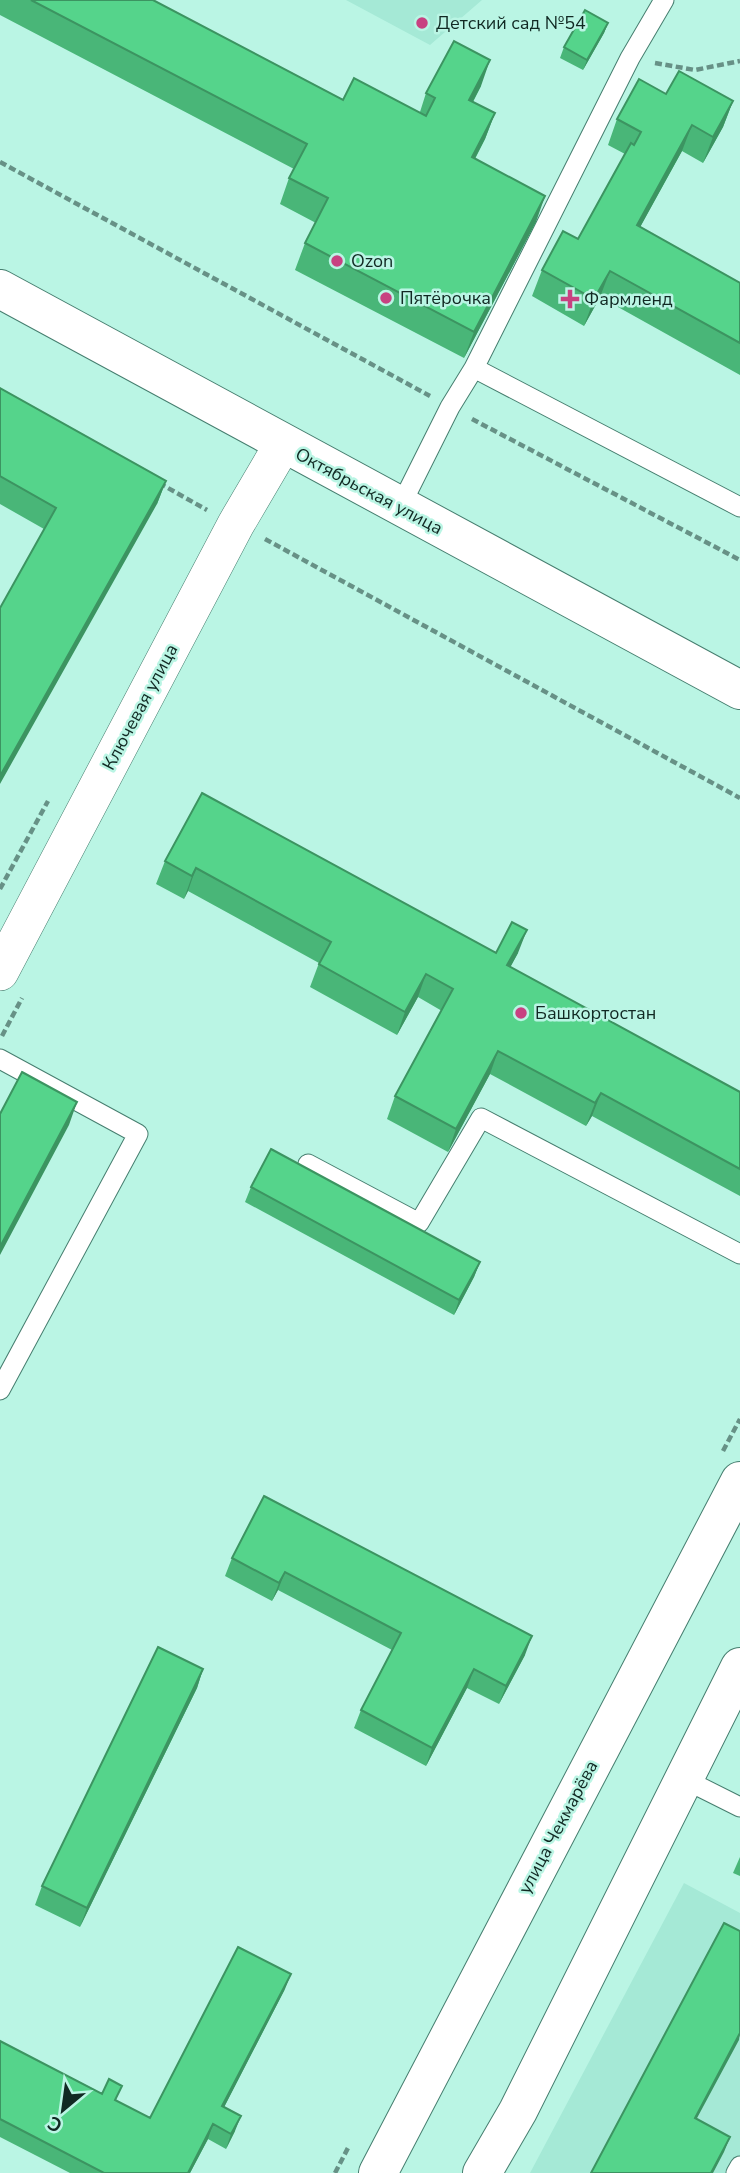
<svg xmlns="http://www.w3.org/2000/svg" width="740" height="2173" viewBox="0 0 740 2173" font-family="'Nunito Sans',sans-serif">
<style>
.built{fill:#a5e9d6}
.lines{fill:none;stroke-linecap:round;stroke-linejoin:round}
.lane-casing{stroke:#467e6f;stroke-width:21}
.street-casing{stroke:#467e6f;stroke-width:38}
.secondary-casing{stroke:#467e6f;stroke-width:40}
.path{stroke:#679186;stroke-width:4.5;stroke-dasharray:7 3.5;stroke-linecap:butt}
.lane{stroke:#fff;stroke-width:19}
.street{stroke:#fff;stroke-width:37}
.secondary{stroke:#fff;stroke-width:38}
.wall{fill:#49b678}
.shaded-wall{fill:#3c9461}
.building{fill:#55d48b;stroke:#3c9461;stroke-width:2}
.poi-dot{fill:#c84181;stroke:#baf5e4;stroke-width:2.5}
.labels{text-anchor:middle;stroke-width:5;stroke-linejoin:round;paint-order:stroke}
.poi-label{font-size:18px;fill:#112923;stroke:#baf5e4;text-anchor:start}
.street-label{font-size:18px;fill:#112923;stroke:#baf5e4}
</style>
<rect width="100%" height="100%" fill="#baf5e4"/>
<path class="built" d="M346 0H482L430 45Z
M684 1883 740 1913V2173H530Z"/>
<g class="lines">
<defs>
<path id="lane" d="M474 368 740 507
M400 507 450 407 474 368 630 58 664 0
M0 1059 138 1134 0 1390
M308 1164 419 1223 481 1118 740 1254
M684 1779 740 1807
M736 2173 740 2166"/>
<path id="street" d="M0 972 236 524 283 444"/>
<path id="secondary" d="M0 289 740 690
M378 2173 740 1481
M482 2173 518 2111 740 1667"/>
</defs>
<use href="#lane" class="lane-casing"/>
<use href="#street" class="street-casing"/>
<use href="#secondary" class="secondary-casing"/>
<path class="path" d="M655 63 695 70 740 61
M0 162 430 396
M472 419 740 560
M159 483 207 510
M265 539 740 798
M0 889 48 801
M2 1036 22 998
M723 1451 740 1419
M335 2173 349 2146"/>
<use href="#lane" class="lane"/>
<use href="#street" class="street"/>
<use href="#secondary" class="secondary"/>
</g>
<path class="wall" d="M0 0H153L343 100 420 112 426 93 481 86 473 102 495 113 485 139 475 159 536 222 464 358 295 270 305 243 316 223 280 204 289 178 294 169 0 15Z
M608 23 604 33 583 70 560 58 564 47Z
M666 94 733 101 723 127 703 163 682 151 640 227 740 283V375L600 297 584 326 532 296 542 270 578 239 625 154 608 145 617 119Z
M0 388 166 481 157 504 44 529 0 504Z
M202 793 496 953H518L510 967 740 1092V1196L592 1116 586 1126 490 1074 448 1152 387 1119 395 1096 442 1011 418 997 397 1035 310 987 319 963 188 891 184 899 156 884 165 861Z
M251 1187 480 1262 474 1277 454 1315 245 1202Z
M264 1496 525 1655 499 1704 467 1688 426 1766 354 1728 361 1710 392 1650 278 1590 272 1601 225 1576 232 1558Z
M203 1669 197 1688 80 1927 35 1905 42 1886Z
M740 1857V1876L733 1873Z
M285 1989 224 2107 235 2131 226 2149 208 2139 190 2173H70L0 2137V2041L150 2118Z"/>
<path class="shaded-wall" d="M608 23 604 33 583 70 587 60Z
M490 60 481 86 460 126 469 100Z
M733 101 723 127 703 163 713 137Z
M495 113 485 139 462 183 472 157Z
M692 125 682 151 627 251 637 225Z
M545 196 536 222 464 358 474 332Z
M610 271 600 297 584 326 594 299Z
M166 481 157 504 0 784V776Z
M196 868 188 891 184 899 192 876Z
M527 930 518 953 499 988 507 965Z
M426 974 418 997 397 1035 405 1012Z
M498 1051 490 1074 448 1152 456 1129Z
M601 1093 592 1116 586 1126 595 1103Z
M77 1102 69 1125 0 1255V1247Z
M480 1262 474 1277 454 1315 459 1300Z
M285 1572 278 1590 272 1601 279 1583Z
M532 1636 525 1655 499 1704 506 1686Z
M203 1669 197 1688 80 1927 87 1908Z
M474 1669 467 1688 426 1766 432 1748Z
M291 1974 285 1989 217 2121 222 2106Z
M740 2033 739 2040 689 2133 695 2118Z
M241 2116 235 2131 226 2149 231 2134Z
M213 2124 208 2139 190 2173H188Z
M730 2137 724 2152 713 2173H711Z"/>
<path class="building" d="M31 0H153L343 100 354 78 426 116 435 98 426 93 454 41 490 60 469 100 495 113 472 157 545 196 474 332 305 243 328 198 289 178 307 144Z
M585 10 608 23 587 60 564 47Z
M679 71 733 101 713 137 692 125 637 225 740 283V343L610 271 594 299 542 270 563 231 578 239 631 143 634 145 641 132 617 119 639 79 666 94Z
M0 388 166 481 0 776V608L56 508 0 476Z
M202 793 496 953 512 922 527 930 507 965 740 1092V1169L601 1093 595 1103 498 1051 456 1129 395 1096 453 989 426 974 405 1012 319 964 331 942 196 868 192 876 165 861Z
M22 1072 77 1102 0 1247V1114Z
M271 1149 480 1262 459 1300 251 1187Z
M264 1496 532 1636 506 1686 474 1669 432 1748 361 1710 401 1633 285 1572 279 1583 232 1558Z
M158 1647 203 1669 87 1908 42 1886Z
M724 1923 740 1931V2033L695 2118 730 2137 711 2173H591Z
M238 1947 291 1974 222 2106 241 2116 231 2134 213 2124 188 2173H104L0 2119V2041L102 2094 109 2079 122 2086 115 2100 150 2118Z"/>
<g class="poi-dot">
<circle cx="422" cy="23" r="7"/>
<circle cx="337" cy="261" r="7"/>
<circle cx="386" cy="298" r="7"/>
<path d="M566.5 288.5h7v7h7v7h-7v7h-7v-7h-7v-7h7z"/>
<circle cx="521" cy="1013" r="7"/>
</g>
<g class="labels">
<g class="poi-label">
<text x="436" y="29">Детский сад №54</text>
<text x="351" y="267">Ozon</text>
<text x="400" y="304">Пятёрочка</text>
<text x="584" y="305">Фармленд</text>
<text x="535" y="1019">Башкортостан</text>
</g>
<g class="street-label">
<text transform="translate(369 491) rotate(28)" y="6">Октябрьская улица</text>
<text transform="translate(140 707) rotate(-62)" y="6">Ключевая улица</text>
<text transform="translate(558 1827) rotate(-62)" y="6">улица Чекмарёва</text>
</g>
</g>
<g transform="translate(63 2110) rotate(209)" stroke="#baf5e4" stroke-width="5" paint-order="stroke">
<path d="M0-5L12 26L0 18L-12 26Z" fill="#112923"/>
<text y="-10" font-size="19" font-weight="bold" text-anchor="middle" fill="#112923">С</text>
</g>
</svg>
